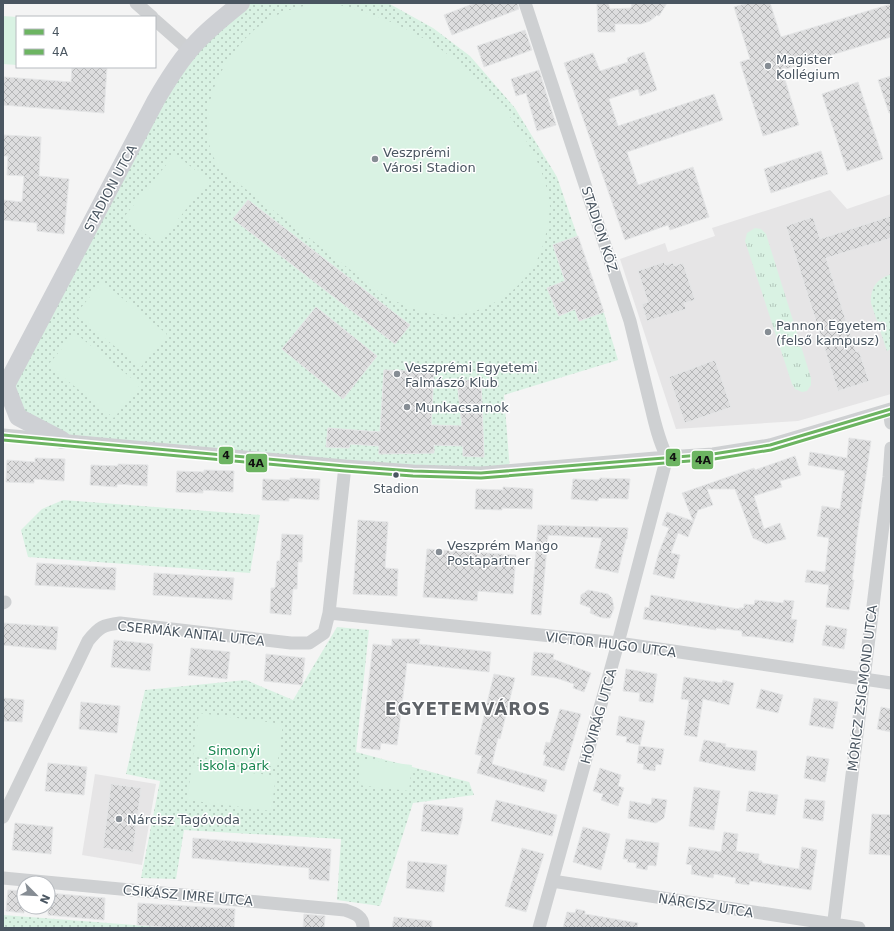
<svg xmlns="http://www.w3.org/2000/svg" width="894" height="931" viewBox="0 0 894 931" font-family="'DejaVu Sans',sans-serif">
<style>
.education{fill:#e6e5e6}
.grass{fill:url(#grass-tufts)}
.park{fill:url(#park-dots)}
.pitch{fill:#d9f2e3}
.building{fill:url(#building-cross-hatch);stroke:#e5e6e7}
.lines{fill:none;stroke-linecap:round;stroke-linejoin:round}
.street{stroke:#ced0d2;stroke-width:13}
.secondary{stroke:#ced0d4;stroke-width:18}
.bus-1-casing{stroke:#fff;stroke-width:6}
.bus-2-casing{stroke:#fff;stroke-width:6}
.bus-1{stroke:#6cb461;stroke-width:3}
.bus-2{stroke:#6cb461;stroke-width:3}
.poi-dot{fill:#868d94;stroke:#fff;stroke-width:1.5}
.bus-dot{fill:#4a5661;stroke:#fff;stroke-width:1.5}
.labels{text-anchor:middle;stroke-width:3;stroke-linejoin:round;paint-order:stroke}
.bus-label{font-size:12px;fill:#4a5661;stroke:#fff}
.poi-label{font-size:13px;fill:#4a5661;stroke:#fff;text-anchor:start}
.street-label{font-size:13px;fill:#4a5661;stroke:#fff}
.park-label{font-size:13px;fill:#17864f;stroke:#fff}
.district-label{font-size:17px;font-weight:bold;letter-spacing:1px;fill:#5f6368;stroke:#fff}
.line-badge{stroke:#fff;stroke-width:1.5}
.pale-badge-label{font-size:11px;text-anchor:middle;font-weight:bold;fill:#111}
</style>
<defs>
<pattern id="grass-tufts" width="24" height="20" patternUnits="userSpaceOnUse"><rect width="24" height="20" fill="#d9f2e3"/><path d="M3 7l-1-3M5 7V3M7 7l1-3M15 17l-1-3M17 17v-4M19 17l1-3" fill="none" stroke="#b2c7bb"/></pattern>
<pattern id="park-dots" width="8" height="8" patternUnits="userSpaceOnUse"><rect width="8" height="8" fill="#d9f2e3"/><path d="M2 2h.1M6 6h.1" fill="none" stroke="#b2c7bb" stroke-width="1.8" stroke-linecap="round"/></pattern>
<pattern id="building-cross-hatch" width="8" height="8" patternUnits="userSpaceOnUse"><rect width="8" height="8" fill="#ddddde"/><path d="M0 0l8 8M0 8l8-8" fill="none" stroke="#b5b6b7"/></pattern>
</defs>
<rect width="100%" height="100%" fill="#f4f4f4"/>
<path class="education" d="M830 190 847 209 891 194V394L798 421 676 429 620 259 665 243 668 252 715 236 712 228Z
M95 774 156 784 142 865 82 855Z"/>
<path class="grass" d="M755 228 761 229 766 234 811 378V385L807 391 802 392 795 389 792 384 745 241 747 233Z"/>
<path class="park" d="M243 3H388L433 28 470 56 515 108 557 177 604 313 618 360 504 395 510 471 481 473 62 440 18 417 6 386 156 100Z
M891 274V349L887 351 871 303C870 288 877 279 891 274Z
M63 500 260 515 250 573 28 557 21 530 42 509Z
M337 627 369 630 356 752 469 782 474 795 413 803 380 906 337 900 341 839 184 830 176 879 141 878 160 781 126 774 145 690 246 680 293 700Z
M3 915 174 928H3Z"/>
<path class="pitch" d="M315 4C321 4 327 3 333 4 342 5 351 8 360 11 426 30 482 73 520 131 535 153 547 179 550 206 550 213 548 220 547 227 542 268 514 298 475 311 469 312 463 315 457 315 426 316 409 308 383 295L221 170C217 164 213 157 211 151 198 106 221 60 254 30 261 25 269 18 277 15 289 9 302 6 315 4Z
M3 16 17 17V65L3 64Z
M175 154 209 181 158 244 124 217Z
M102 282 167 334 141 367 75 315Z
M75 333 140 385 114 418 48 365Z
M199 713 283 724 277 767 193 756Z
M361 759 412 765 409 791 358 785Z
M192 765 276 776 271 811 187 800Z"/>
<path class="building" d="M475 3H517L519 9 452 35 444 15Z
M597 3H608L610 9 631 8 632 3H667L659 16 657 15 650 21 641 24H615V32H598Z
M748 3H770L781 37 891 4V37L782 70 799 125 763 136 740 62 750 59 734 7Z
M525 30 532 50 484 67 477 46Z
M644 52 657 90 640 96 638 89 609 99 618 126 714 94 723 120 627 152 638 185 693 167 709 217 670 230 668 225 625 240 564 63 593 53 600 71 628 62 627 58Z
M72 67H107L104 113 3 105 4 77 71 82Z
M539 70 556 125 537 131 526 93 516 96 511 79Z
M891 76V113H889L878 80Z
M858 82 883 159 847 171 822 94Z
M3 135 41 137 39 176 69 179 64 234 37 231V223L3 220V200L22 202 24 176 7 175 8 156H3Z
M821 151 828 174 771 193 764 169Z
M248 200 410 325 395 344 233 219Z
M891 216V238L826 258 856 352 859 351 869 381 838 391 786 226 813 217 820 239Z
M578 236 604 312 579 321 575 309 559 316 547 288 565 281 553 245Z
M664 262 665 265 673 263 674 266 683 263 695 300 684 303 686 309 647 321 642 304 648 302 638 271Z
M316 307 377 356 343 399 282 349Z
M715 360 731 407 685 423 669 377Z
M384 370 434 372 431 425 462 426 457 381 481 379 484 457 463 456V446L434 445V453L379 454V446L350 444 349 448 326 447 328 428 380 432Z
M849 438 871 441 855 550H856L852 580H854L849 610 826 607 829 585 805 582 807 570 825 572 829 538 817 536 822 506 840 509 845 471 808 465 810 452 847 458Z
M795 456 801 475 780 481 782 487 754 496 764 529 780 523 786 539 766 544 753 538 735 489H707L713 505 698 510 688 537 678 533 671 553 680 555 674 579 653 574 659 552 669 528 662 525 667 512 693 521 682 493 754 468 755 470Z
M35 458 65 459 64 481 34 479V483L6 482 7 460 35 462Z
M118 464 148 465 147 486 117 484V487L90 485 91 465 118 466Z
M204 470 234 471 233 492 203 490V493L176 492 177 471 204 472Z
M290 478 320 479 319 500 289 498V501L262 500 263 479 290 480Z
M600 478 630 479 628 499 599 498 598 501 571 499 573 479 599 480Z
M503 487 533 489 532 509 502 508V510L475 509 476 489 503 490Z
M358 520 388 522 385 568 398 569 397 596 353 594Z
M538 525 628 528 627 539H626L618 573 595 568 602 538 548 535 541 615 531 614Z
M282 534 303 535 302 562H298L297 589H293L291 615 270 613 271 588H275L277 561H280Z
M427 549 516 555 513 594 478 591 477 601 423 597Z
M37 563 116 568 115 590 35 585Z
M154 573 234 578 232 600 153 595Z
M588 590 608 594 612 598 614 608 610 618H603L597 616 590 613 591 608 580 604 581 595Z
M651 595 739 609V608H744V604L754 605 755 600 783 603 784 600 794 601 791 619 797 620 793 643 756 637 742 636V631L716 628V630L643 619 645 607 649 608Z
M3 623 58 627 56 650 3 645Z
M826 625 847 629 844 649 822 645Z
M392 639H420L419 644 491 652 489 672 407 663 397 745 381 743 380 750 361 748 373 644 392 646Z
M114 640 153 644 150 671 111 667Z
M191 648 230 652 227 679 188 675Z
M534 652 554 654 553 659 591 673 584 692 573 688 574 684 556 678 531 675Z
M266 654 305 658 302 685 264 681Z
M626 669 657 674 653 703 639 701 640 693 623 691Z
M494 674 515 678 500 739 498 738 492 764 547 780 544 792 477 773 482 756 475 754Z
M684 677 722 683 723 680 734 683 729 705 703 699 697 737 684 735 689 700 681 699Z
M761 689 783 695 778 713 756 708Z
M3 698 24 700 22 722 3 721Z
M814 698 838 702 833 729 809 725Z
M81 702 120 706 117 733 79 729Z
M881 707 891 709V732L877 729Z
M560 709 581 714 564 771 543 765 546 755 543 754 546 742 550 743Z
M619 716 645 721 640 745 626 742 627 737 616 735Z
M704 740 726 744 725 747 757 751 755 771 738 769 699 761Z
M639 746 664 749 661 765 656 764 655 771 643 769 644 764 637 763Z
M807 756 829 759 825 782 804 778Z
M48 763 87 767 84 795 45 791Z
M600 768 621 775 618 786 624 788 618 806 601 800 603 794 593 791Z
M111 784 141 788 133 852 103 848Z
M694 787 720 791 714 830 689 826Z
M749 791 778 795 775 815 746 811Z
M652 798 667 800 664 818 656 823 628 818 630 801 651 805Z
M805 799 825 801 823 821 803 818Z
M496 800 557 815 552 836 491 821Z
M424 804 463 808 462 820 458 835 421 831Z
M872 814 891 815 890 855 869 854Z
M15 823 53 827 51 854 12 850Z
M583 827 610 834 601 870 573 862Z
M724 832 738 834 736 851 759 854 758 860 762 861V863L799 869 802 847 817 850 811 890 750 881 749 885 735 883 736 878 714 874 713 878 691 874 692 865 686 864 689 847 721 852Z
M193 838 331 849 329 881 309 879V868L192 858Z
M626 839 659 843 656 866 648 865 647 870 636 868 637 863 627 862 628 859H623Z
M522 848 544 854 526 912 505 906Z
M408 861 447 865 444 892 406 888Z
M8 890 24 891V913L6 911Z
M48 893 105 898 104 920 48 915Z
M138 903 235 909 234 928H175L137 925Z
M576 909 585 911V914L638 923 637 928H563L567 912 575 913Z
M304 914 325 916 324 928H303Z
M394 917 432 921V928H392Z"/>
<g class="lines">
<path class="street" d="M136 3 152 17
M525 3 630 321C637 350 644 378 651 407 655 424 659 441 667 457
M155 20 189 50
M889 410 891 423
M3 435 345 466 413 471 481 473 667 457 713 454 770 445 891 409
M3 603 5 602
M329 613 618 643 891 683
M3 817 88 641C99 627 103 625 120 623L291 643H309L324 633 329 613 345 466
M3 878 345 910C354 913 364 916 363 928
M552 881 859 928
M539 928 618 643 667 457
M833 928 889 477 891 448"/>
<path class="secondary" d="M6 386 18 417 62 440
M3 391 156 100C166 83 176 66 189 51 203 33 223 18 241 3"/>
<defs>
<path id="bus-1" d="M3 435 345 466 413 471 481 473 713 454 770 445 891 409"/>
<path id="bus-2" d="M3 440 345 471 413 476 481 478 714 459 771 450 891 414"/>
</defs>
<use href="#bus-1" class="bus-1-casing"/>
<use href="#bus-2" class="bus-2-casing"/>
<use href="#bus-1" class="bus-1"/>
<use href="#bus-2" class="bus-2"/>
</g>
<g class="poi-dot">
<circle cx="768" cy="66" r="4"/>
<circle cx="375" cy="159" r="4"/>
<circle cx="768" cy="332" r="4"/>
<circle cx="397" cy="374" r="4"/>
<circle cx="407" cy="407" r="4"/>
<circle cx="439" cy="552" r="4"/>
<circle cx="119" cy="819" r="4"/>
</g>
<circle class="bus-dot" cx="396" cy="475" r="3.5"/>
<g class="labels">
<g class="bus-label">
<text x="396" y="493">Stadion</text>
</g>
<g class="poi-label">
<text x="776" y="64">Magister<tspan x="776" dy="15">Kollégium</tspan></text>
<text x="383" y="157">Veszprémi<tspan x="383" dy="15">Városi Stadion</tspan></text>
<text x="776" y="330">Pannon Egyetem<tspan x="776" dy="15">(felső kampusz)</tspan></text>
<text x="405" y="372">Veszprémi Egyetemi<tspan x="405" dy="15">Falmászó Klub</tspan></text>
<text x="415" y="412">Munkacsarnok</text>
<text x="447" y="550">Veszprém Mango<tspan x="447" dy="15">Postapartner</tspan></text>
<text x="127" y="824">Nárcisz Tagóvoda</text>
</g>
<g class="street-label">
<text transform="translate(110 188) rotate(-62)" y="5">STADION UTCA</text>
<text transform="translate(600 229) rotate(72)" y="5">STADION KÖZ</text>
<text transform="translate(191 633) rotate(6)" y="5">CSERMÁK ANTAL UTCA</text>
<text transform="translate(611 644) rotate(7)" y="5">VICTOR HUGO UTCA</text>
<text transform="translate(862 688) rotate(-83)" y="5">MÓRICZ ZSIGMOND UTCA</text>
<text transform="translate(598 716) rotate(-74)" y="5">HÓVIRÁG UTCA</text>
<text transform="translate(188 895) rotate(5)" y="5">CSIKÁSZ IMRE UTCA</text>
<text transform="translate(706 905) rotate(9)" y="5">NÁRCISZ UTCA</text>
</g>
<g class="park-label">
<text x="234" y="755">Simonyi<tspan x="234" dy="15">iskola park</tspan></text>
</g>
<g class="district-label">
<text x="468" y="715">EGYETEMVÁROS</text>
</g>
</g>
<g class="line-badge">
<rect x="218" y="446" width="16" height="19" rx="4" fill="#6cb461"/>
<rect x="665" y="448" width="16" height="19" rx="4" fill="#6cb461"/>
<rect x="691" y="450" width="23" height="20" rx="4" fill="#6cb461"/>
<rect x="245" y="453" width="23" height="20" rx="4" fill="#6cb461"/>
</g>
<g class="pale-badge-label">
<text x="226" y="459">4</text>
<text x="673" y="461">4</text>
<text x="703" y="464">4A</text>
<text x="256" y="467">4A</text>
</g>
<rect width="894" height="931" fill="none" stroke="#4a5661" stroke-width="8"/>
<rect x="16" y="16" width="140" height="52" fill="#ffffff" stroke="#b7bbc0"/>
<rect x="24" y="29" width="20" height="6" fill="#6cb461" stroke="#b7bbc0"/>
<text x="52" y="36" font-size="12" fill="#4a5661">4</text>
<rect x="24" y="49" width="20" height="6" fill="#6cb461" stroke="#b7bbc0"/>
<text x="52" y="56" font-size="12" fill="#4a5661">4A</text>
<g transform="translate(36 895) rotate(114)"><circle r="19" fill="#ffffff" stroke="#b7bbc0"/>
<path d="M0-3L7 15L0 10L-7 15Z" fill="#868d94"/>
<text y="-6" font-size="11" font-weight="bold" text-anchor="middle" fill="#4a5661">N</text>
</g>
</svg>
